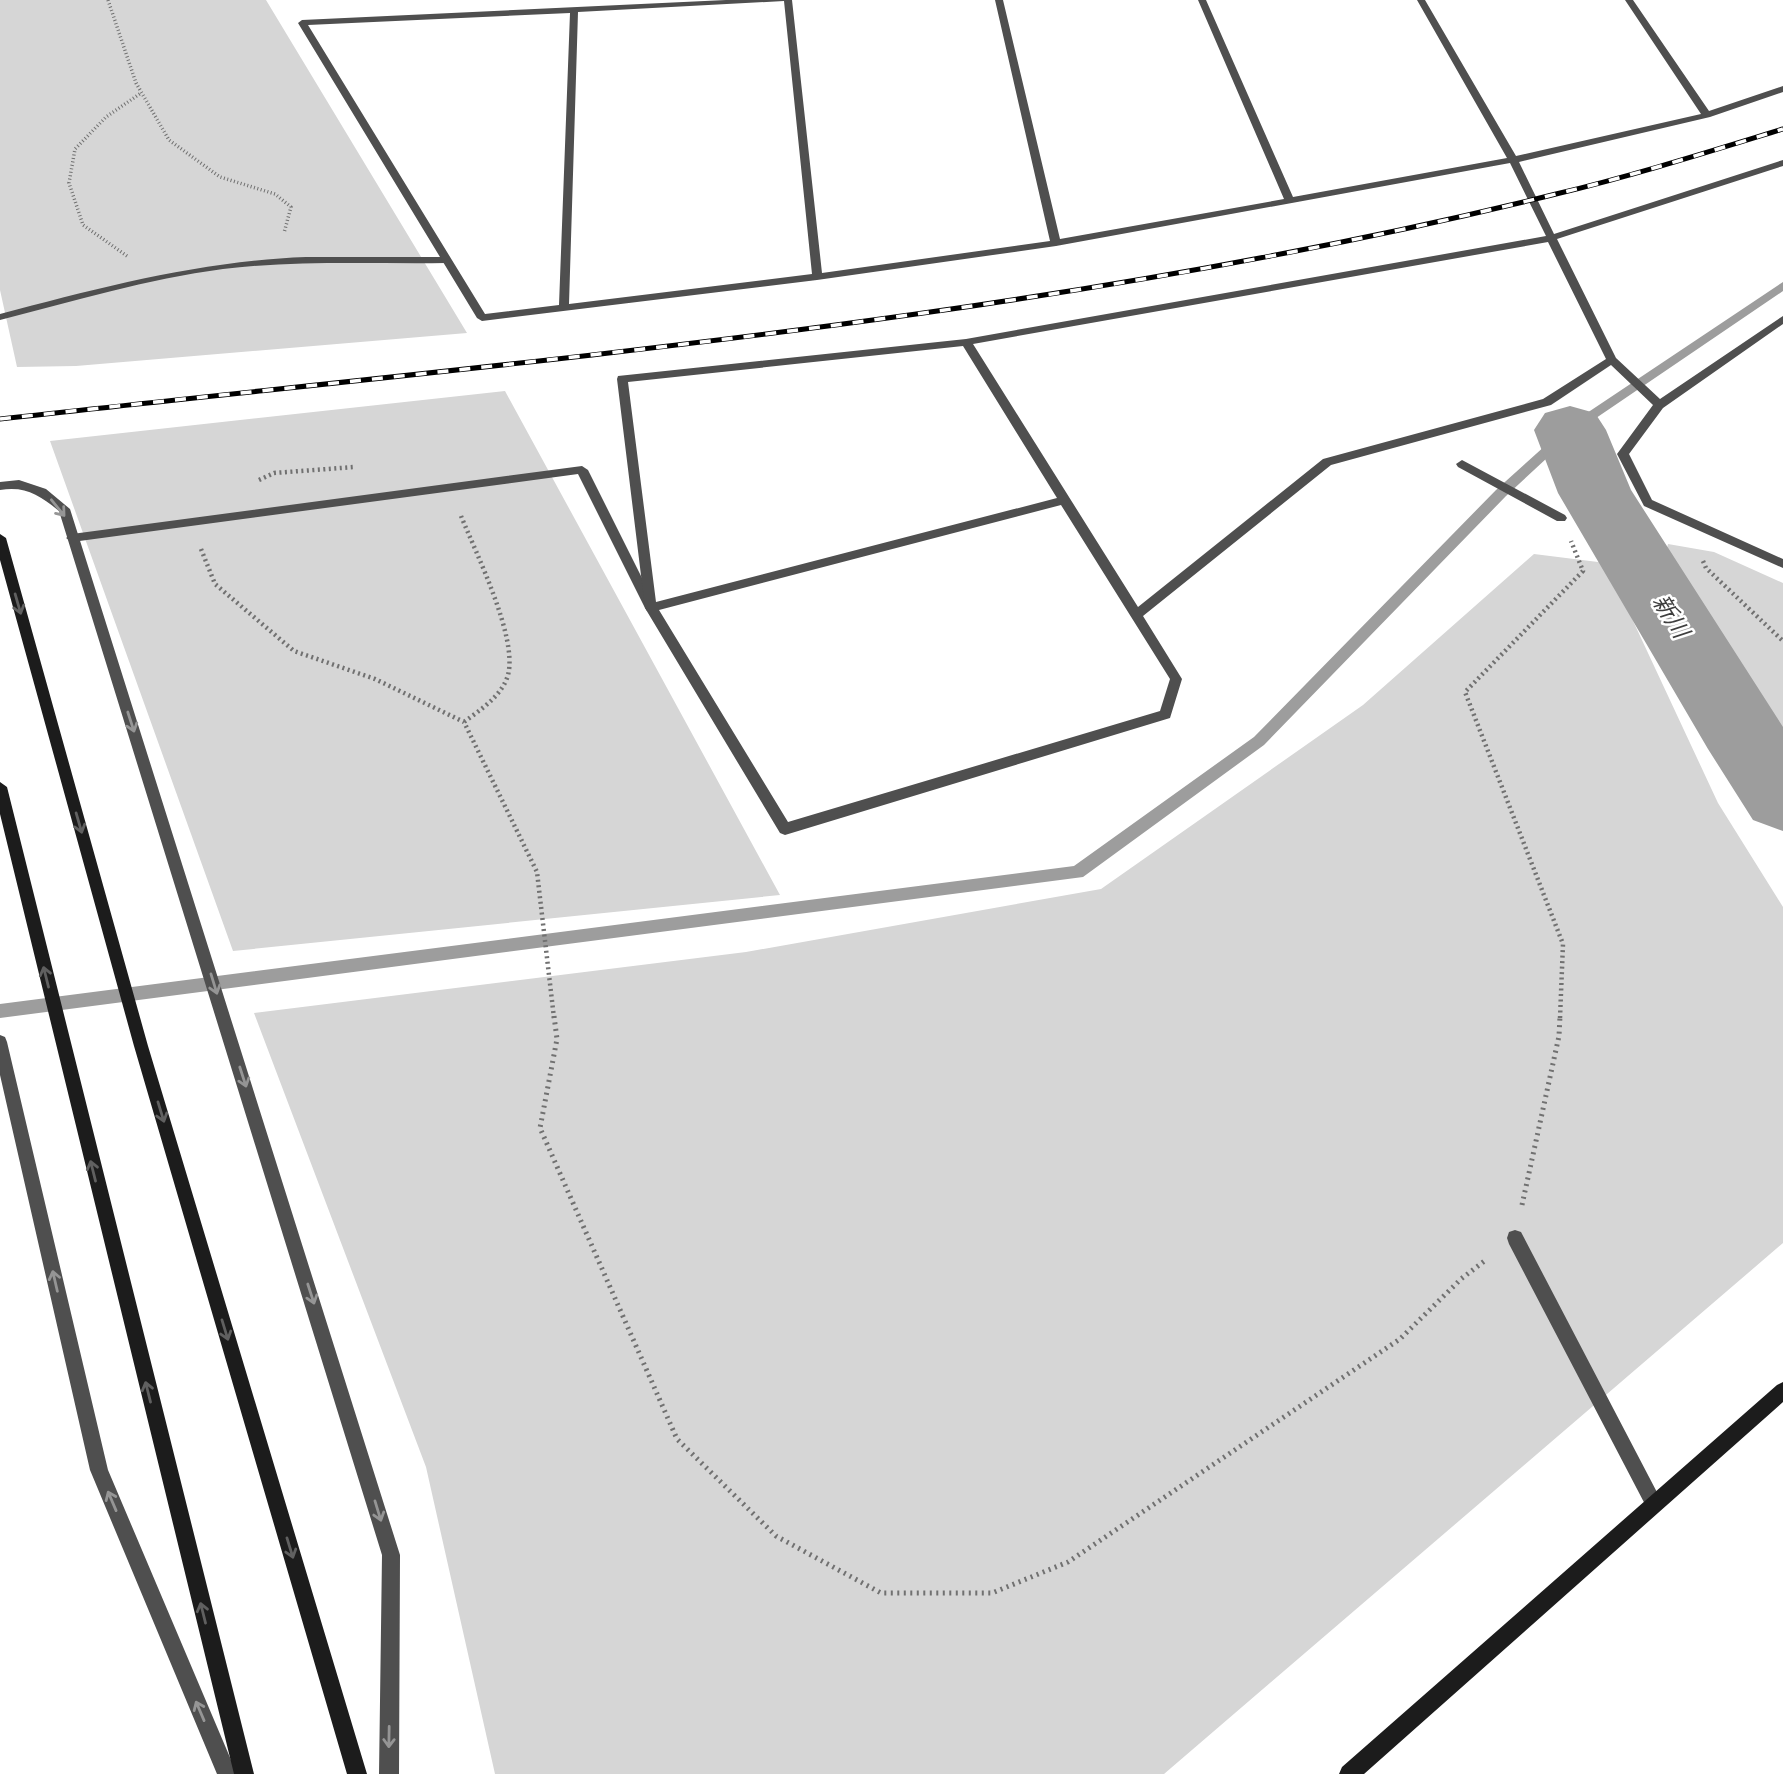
<svg xmlns="http://www.w3.org/2000/svg" width="1783" height="1774" viewBox="0 0 1783 1774" font-family="'Asap Condensed','Noto Sans JP',sans-serif">
<style>
.green{fill:#d6d6d6}
.lines{fill:none;stroke-linecap:round;stroke-linejoin:round}
.stream{fill:#9d9d9d;fill-rule:evenodd}
.river{fill:#9d9d9d;fill-rule:evenodd}
.path-far2{stroke:#717171;stroke-width:3.5;stroke-dasharray:1 2.5;stroke-linecap:butt}
.path-far1{stroke:#717171;stroke-width:4.5;stroke-dasharray:2 3.5;stroke-linecap:butt}
.path{stroke:#717171;stroke-width:5;stroke-dasharray:2 4.5;stroke-linecap:butt}
.lane{fill:#4f4f4f;fill-rule:evenodd}
.street{fill:#4f4f4f;fill-rule:evenodd}
.secondary{fill:#1c1c1c;fill-rule:evenodd}
.rail-casing{stroke:#000;stroke-width:5}
.rail{stroke:#fff;stroke-width:3.5;stroke-dasharray:11;stroke-linecap:butt}
.oneway{stroke:#959595}
.oneway2{stroke:#606060}
.labels{text-anchor:middle;stroke-width:5;stroke-linejoin:round;paint-order:stroke}
.water-label{font-size:23px;font-style:italic;fill:#3e3e3e;stroke:#fff}
</style>
<rect width="100%" height="100%" fill="#fff"/>
<path class="green" d="M0 0H266L467 333 76 366 17 367 0 290Z
M505 391 780 895 233 951 50 441Z
M1668 544 1714 552 1783 583V750L1734 685 1663 564Z
M1534 554 1606 563 1718 803 1783 907V1243L1164 1774H495L426 1467 254 1013 746 952 1101 889 1363 705Z"/>
<g class="lines">
<path class="stream" d="M1783 282V291L1574 433 1506 496 1264 745 1083 877 0 1018V1004L1074 866 1254 737 1496 490 1566 427Z"/>
<path class="river" d="M1570 406 1595 413 1606 430 1631 490 1783 727V831L1753 820 1708 749 1558 493 1534 430 1545 413Z"/>
<path class="path-far2" d="M108 0 136 83 169 140 220 177 275 194 291 207 284 233
M127 256 83 225 69 183 75 149 106 117 141 93"/>
<path class="path-far1" d="M259 480 274 473 354 467
M461 516C476 553 518 638 508 675 502 696 480 710 464 722
M201 549 215 584 294 651 375 679 464 722 537 872 554 1018
M1703 561 1706 568 1783 641
M1560 1018 1563 944 1465 692 1583 571 1571 541"/>
<path class="path" d="M554 1016 557 1039 540 1128 677 1439 776 1536 881 1593H992L1068 1562 1400 1339 1461 1279 1487 1259
M1522 1205 1559 1036 1560 1016"/>
<path class="lane" d="M306 257H446L451 260 446 263C372 264 297 260 223 269 147 279 74 301 0 320V314C102 287 201 261 306 257Z
M582 466 588 470 657 608 655 611H647L645 608 578 474 72 542 66 538 72 534Z
M1515 1230 1521 1232 1660 1498 1663 1504 1660 1510 1654 1513 1648 1510 1509 1244 1507 1238 1509 1232Z"/>
<path class="street" d="M726 0H792L822 273 1050 241 995 0H1003L1060 239 1284 199 1198 0H1206L1293 197 1507 158 1417 0H1425L1516 156 1701 114 1625 0H1633L1709 111 1783 86V92L1710 117 1519 162 1554 234 1783 160V166L1557 239 1616 358 1660 399 1783 316V324L1663 408 1629 454 1652 500 1783 559V568L1644 506 1617 454 1653 405 1611 365 1551 405 1331 465 1143 616 1182 679 1170 718 785 835 780 833 645 608 617 379 618 376 966 339 1546 236 1510 163 1056 246 817 280 482 321 477 318 298 23 302 20ZM784 1 812 274 569 304 578 12ZM570 13 559 305 485 314 308 25ZM1548 242 1606 359 1543 399 1323 459 1138 607 973 344ZM963 346 1057 498 656 602 628 382ZM1061 505 1170 679 1160 711 788 822 659 610Z
M1462 460 1565 515 1567 518 1565 521H1557L1458 467 1456 464Z
M19 480 46 489 70 509 400 1555 399 1774H379L382 1555 59 511C39 495 26 486 0 490V482Z
M0 1035 5 1037 7 1042 108 1470 237 1774H217L90 1470 0 1075Z"/>
<path class="secondary" d="M0 534 6 538 148 1046 367 1774H347L134 1046 0 560Z
M0 782 7 787 254 1774H234L0 814Z
M1783 1382V1402L1364 1774H1339L1342 1767 1777 1385Z"/>
<defs>
<path id="rail" d="M0 419C520 361 1047 320 1556 194 1632 176 1708 152 1783 129"/>
</defs>
<use href="#rail" class="rail-casing"/>
<use href="#rail" class="rail"/>
</g>
<defs><path id="oneway-shaft" d="M-6 0H5M1.5-3L5.5 0L1.5 3" fill="none" stroke-width="1.6" stroke-linecap="round" stroke-linejoin="round" transform="scale(1.75)"/></defs>
<g class="oneway">
<use href="#oneway-shaft" transform="translate(58 508) rotate(51)"/>
<use href="#oneway-shaft" transform="translate(131 722) rotate(72)"/>
<use href="#oneway-shaft" transform="translate(214 984) rotate(73)"/>
<use href="#oneway-shaft" transform="translate(243 1077) rotate(72)"/>
<use href="#oneway-shaft" transform="translate(55 1281) rotate(-103)"/>
<use href="#oneway-shaft" transform="translate(311 1294) rotate(72)"/>
<use href="#oneway-shaft" transform="translate(112 1501) rotate(-113)"/>
<use href="#oneway-shaft" transform="translate(378 1511) rotate(73)"/>
<use href="#oneway-shaft" transform="translate(200 1711) rotate(-113)"/>
<use href="#oneway-shaft" transform="translate(389 1737) rotate(91)"/>
</g>
<g class="oneway2">
<use href="#oneway-shaft" transform="translate(18 604) rotate(74)"/>
<use href="#oneway-shaft" transform="translate(79 823) rotate(74)"/>
<use href="#oneway-shaft" transform="translate(46 977) rotate(-104)"/>
<use href="#oneway-shaft" transform="translate(161 1112) rotate(73)"/>
<use href="#oneway-shaft" transform="translate(93 1171) rotate(-104)"/>
<use href="#oneway-shaft" transform="translate(225 1330) rotate(73)"/>
<use href="#oneway-shaft" transform="translate(148 1392) rotate(-104)"/>
<use href="#oneway-shaft" transform="translate(290 1548) rotate(73)"/>
<use href="#oneway-shaft" transform="translate(203 1613) rotate(-104)"/>
</g>
<g class="labels">
<g class="water-label">
<text transform="translate(1671 616) rotate(58)" y="8">新川</text>
</g>
</g>
</svg>
